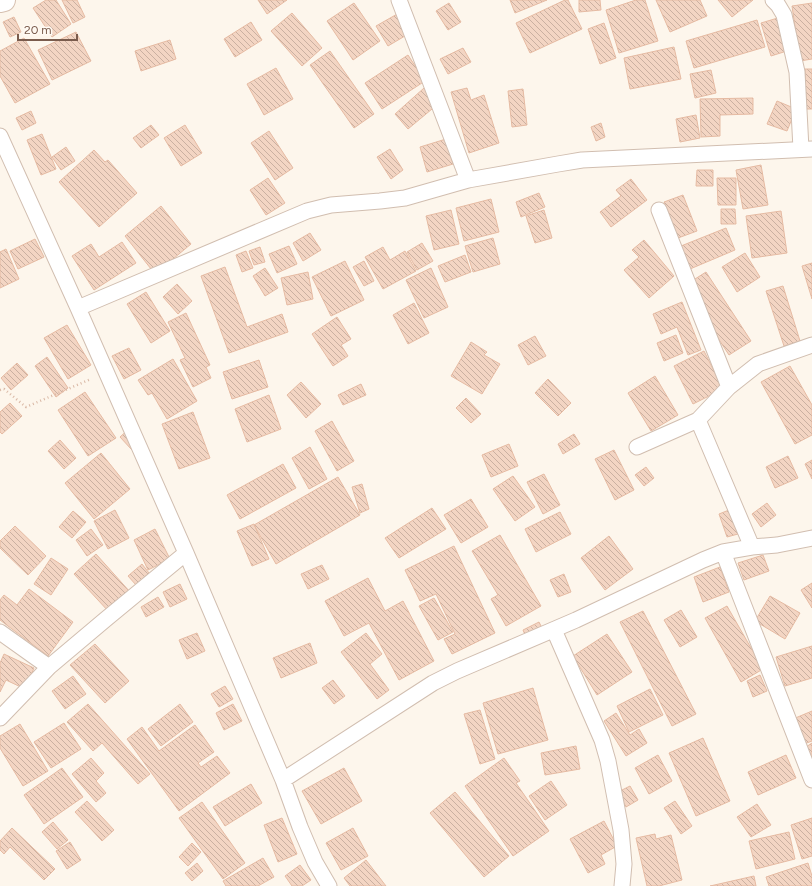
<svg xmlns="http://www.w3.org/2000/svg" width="812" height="886" viewBox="0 0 812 886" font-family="Figtree,sans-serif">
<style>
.building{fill:url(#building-back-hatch);stroke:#e6bba3}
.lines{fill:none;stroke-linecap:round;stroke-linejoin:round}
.street-casing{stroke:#d1beb0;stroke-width:17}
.secondary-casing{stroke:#d6c0b0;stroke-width:24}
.path{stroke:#d9b8a5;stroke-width:2.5;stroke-dasharray:1 3;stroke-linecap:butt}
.street{stroke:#fff;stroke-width:15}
.secondary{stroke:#fff;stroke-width:22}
</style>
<defs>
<pattern id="building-back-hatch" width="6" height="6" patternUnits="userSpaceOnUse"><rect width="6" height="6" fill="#f3d5c3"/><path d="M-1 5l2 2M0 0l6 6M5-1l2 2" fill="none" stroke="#cab0a1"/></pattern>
</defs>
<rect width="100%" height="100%" fill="#fdf6ec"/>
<path class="building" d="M46 0H56L71 24 52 37 33 8Z
M62 0H77L85 17 73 23Z
M258 0H287L267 14Z
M510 0H547L515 13Z
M565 0H568L582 29 530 53 516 23Z
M579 0H600L601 10 579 12Z
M636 0H645L658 41 619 53 606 10Z
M656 0H700L707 16 670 32Z
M718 0H753L732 17Z
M354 3 380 41 353 60 327 21Z
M449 3 461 22 448 30 436 11Z
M812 3V59L800 61 792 6Z
M292 13 322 48 302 66 271 31Z
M399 13 410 33 388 46 376 26Z
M14 17 21 32 10 37 3 22Z
M781 17 790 50 771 56 761 23Z
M757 20 765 47 694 68 686 41Z
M251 22 262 40 235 57 224 39Z
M604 23 616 58 600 64 588 29Z
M76 32 91 61 52 80 38 50Z
M24 38 50 84 15 103 0 76V51Z
M170 40 176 59 141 71 135 51Z
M674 47 681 79 630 89 624 58Z
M463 48 471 62 448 74 440 59Z
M330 51 374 114 354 128 310 65Z
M408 55 425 81 382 109 365 83Z
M276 68 293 99 264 115 247 84Z
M805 69H812V109H806Z
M711 70 716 93 695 98 690 74Z
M424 88 438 104 408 129 395 114Z
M467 88 471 100 484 95 499 143 469 153 451 92Z
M523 89 527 125 512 127 508 91Z
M753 98V114L720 115V136L701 137 700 99Z
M777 101 796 109 787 131 767 124Z
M31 111 36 123 22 130 16 118Z
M696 115 700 138 680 142 676 119Z
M601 123 605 137 596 141 591 127Z
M151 125 159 135 141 148 133 138Z
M185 125 202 153 181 166 164 138Z
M269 131 293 168 275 180 251 143Z
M42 134 56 169 41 175 27 140Z
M446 139 453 164 427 172 420 147Z
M66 147 75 161 61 170 52 157Z
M390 149 403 170 391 179 377 157Z
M94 150 105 162 108 160 137 193 99 227 59 182Z
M761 165 768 205 743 209 736 170Z
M697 170H713V186H696Z
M268 178 285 203 266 215 250 190Z
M717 178H736V205H718Z
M631 179 647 200 611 227 600 212 621 196 616 190Z
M539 193 545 207 521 217 516 202Z
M683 195 697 231 678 238 664 202Z
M491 199 499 232 464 241 456 208Z
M161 206 191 244 155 274 125 236Z
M721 209H735L736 224H721Z
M451 210 459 244 434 250 426 216Z
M544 210 552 238 535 243 526 216Z
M781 211 787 253 752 258 746 216Z
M726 228 735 250 690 269 681 246Z
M310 233 321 250 303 261 293 243Z
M493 238 500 264 473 272 465 246Z
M35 239 44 257 18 269 10 251Z
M644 240 674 276 649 298 624 270 639 257 632 250Z
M122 242 136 263 94 290 72 256 91 244 99 257Z
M422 243 433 261 417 270 407 252Z
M289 246 297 264 277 273 269 254Z
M260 247 265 262 254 265 249 251Z
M383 247 390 260 405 251 416 271 383 289 365 257Z
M6 249 19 279 0 288V252Z
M246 251 253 268 242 272 236 255Z
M745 253 760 277 737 292 722 267Z
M465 255 471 272 445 282 438 266Z
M345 261 364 300 331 316 312 277Z
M364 261 374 281 364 286 353 267Z
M812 263V299L802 266Z
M225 267 247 327 282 314 288 332 229 353 201 276Z
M265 268 278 288 265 296 253 276Z
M431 268 448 307 424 318 406 280Z
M308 272 313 299 287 305 281 278Z
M706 272 751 341 729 355 684 286Z
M177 284 192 301 178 314 163 297Z
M783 286 800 341 784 346 766 291Z
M146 292 170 331 151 343 127 304Z
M682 302 701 350 688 355 677 327 661 334 653 314Z
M414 303 429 333 408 344 393 315Z
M186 313 210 365 206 367 211 378 193 387 180 360 185 358 168 322Z
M337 317 351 339 341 345 348 356 333 366 312 334Z
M67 325 91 365 68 379 44 338Z
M676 335 683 353 664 361 657 343Z
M535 336 546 356 528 365 518 345Z
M471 342 487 352 484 355 500 364 482 394 451 376Z
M129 348 141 370 124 379 112 356Z
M704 351 723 389 693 404 674 366Z
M47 357 68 388 56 397 35 366Z
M173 359 197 401 167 419 152 393 148 395 138 380Z
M259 360 268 387 232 399 223 372Z
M17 363 28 375 11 390 1 378Z
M790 366 812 405V435L795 444 761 382Z
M655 376 678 415 651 431 628 393Z
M548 379 571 403 558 416 535 393Z
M301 382 321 404 306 418 287 395Z
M361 384 366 395 343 405 338 395Z
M85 392 116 438 88 456 58 410Z
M269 395 281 429 247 442 235 409Z
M466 398 481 414 471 423 456 408Z
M10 403 22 416 2 434 0 432V412Z
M193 412 210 458 179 469 162 424Z
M332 421 354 461 337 471 315 431Z
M131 427 143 440 132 450 120 437Z
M574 434 580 444 563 454 558 444Z
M60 440 76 458 64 469 48 451Z
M509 444 518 466 491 477 482 455Z
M310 447 327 479 309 489 292 458Z
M614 450 634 490 615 500 595 459Z
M101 453 130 489 94 519 65 483Z
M788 456 798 478 775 488 766 467Z
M812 460V479L805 464Z
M283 464 296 488 240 519 227 495Z
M646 467 654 478 644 486 635 475Z
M544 474 560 505 543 514 527 482Z
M513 476 535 507 515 521 493 489Z
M338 477 360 515 276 564 254 525Z
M362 484 369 509 360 513 352 487Z
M471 499 488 527 461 543 444 515Z
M767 503 776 515 761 527 752 514Z
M432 508 446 529 399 558 385 538Z
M115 510 129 538 108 549 94 521Z
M729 510 738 534 727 537 719 514Z
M73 511 86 522 72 538 59 527Z
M560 512 571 534 536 552 525 529Z
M254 524 269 559 252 566 237 531Z
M15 526 46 556 28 575 0 548V541Z
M91 529 103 545 87 556 76 540Z
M155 529 170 559 148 570 134 540Z
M500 535 541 606 506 626 491 599 498 595 472 551Z
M609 536 633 569 605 590 581 558Z
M454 546 495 633 452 654 444 639 455 634 436 594 420 601 405 570Z
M96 554 131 593 109 612 74 574Z
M763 555 769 571 744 580 738 563Z
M51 558 68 569 51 595 34 584Z
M142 564 149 573 136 585 128 576Z
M322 565 329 579 308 589 301 574Z
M720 567 729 592 703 602 694 577Z
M564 574 571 592 558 597 550 580Z
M368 578 385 611 403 601 434 661 399 680 369 623 344 636 325 601Z
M812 583V608L801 590Z
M180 584 187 599 170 607 163 592Z
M29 589 73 622 48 656 0 620V600L4 595 17 605Z
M770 596 800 613 785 639 755 621Z
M158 597 164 607 146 617 141 607Z
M434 598 453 632 438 640 419 606Z
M727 606 763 669 741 682 705 618Z
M681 610 697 637 680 647 664 620Z
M643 611 696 714 672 726 620 622Z
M539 622 545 634 528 642 523 630Z
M197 633 205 651 187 659 179 640Z
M366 633 382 654 370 664 389 690 377 699 341 652Z
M607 634 632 672 597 695 573 656Z
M310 643 317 663 281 678 273 658Z
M95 644 129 681 105 703 70 665Z
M812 646V678L785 686 776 657Z
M4 654 34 668 25 689 6 680 0 692V663Z
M760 675 767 691 753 697 747 681Z
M73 676 86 694 65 709 52 691Z
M333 680 345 696 334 704 322 688Z
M225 686 233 699 219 707 211 694Z
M533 688 548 740 498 754 483 703Z
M650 689 663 715 629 732 617 706Z
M88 704 150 774 138 784 102 743 93 751 67 722Z
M180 704 193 722 161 746 148 729Z
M233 704 242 721 224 730 216 713Z
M480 710 495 759 480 764 464 714Z
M812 711V741L804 744 793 719Z
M616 713 630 735 639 729 647 743 626 756 604 721Z
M64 723 81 749 51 768 34 742Z
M20 724 48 771 23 786 0 748V736Z
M195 725 214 752 198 763 201 767 217 756 230 773 179 811 127 739 142 727 159 751Z
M703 738 730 801 696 816 669 753Z
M812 743V758L811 759 803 749Z
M576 746 580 769 545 775 541 753Z
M658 755 672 781 649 794 635 768Z
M786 755 796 778 758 795 748 772Z
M91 758 104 773 96 781 106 793 96 802 72 774Z
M504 758 520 781 516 783 549 831 513 856 465 786Z
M62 768 83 797 44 824 24 795Z
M344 768 362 801 321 824 302 791Z
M551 781 567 805 545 820 529 796Z
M251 784 262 803 225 826 213 807Z
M630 786 638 800 626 807 618 792Z
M455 792 509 856 484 877 430 813Z
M87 801 114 830 102 841 75 812Z
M675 801 692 826 681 834 664 808Z
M202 802 245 863 223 879 179 818Z
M757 804 771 825 751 837 737 817Z
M282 818 297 854 278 862 264 825Z
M812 818V856L802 859 791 825Z
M604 821 617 846 601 855 605 864 588 873 570 839Z
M53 822 68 840 57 849 42 832Z
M12 828 55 869 44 880 10 847 4 854 0 850V841Z
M353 828 368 856 341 870 326 843Z
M789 832 795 859 756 869 749 841Z
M655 834 656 839 671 835 682 880 659 886H647L636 838Z
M70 842 81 860 67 869 56 851Z
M192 843 201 852 188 866 179 857Z
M263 858 274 877 258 886H226L223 881Z
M366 860 386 886H350L344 878Z
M197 863 203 871 192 881 185 873Z
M808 863 812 876V886H769L766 877Z
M300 865 311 880 302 886H292L285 876Z
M754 876 756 886H710Z"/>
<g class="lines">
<defs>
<path id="street" d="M399 0 468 180
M773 0 778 5 784 15 797 72 801 149
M0 136 78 308 186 553 283 780 300 827 315 862 329 886
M659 210 729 387
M78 308 307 211 331 205 380 201 405 198 468 180 558 164 582 160 812 149
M698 420 752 547
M637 447 698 420 729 387 758 364 812 345
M723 552 812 780
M554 630 602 740 608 761 621 830 624 864 622 886
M0 632 49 667
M0 718 49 667 106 619 186 553
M283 780 433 683 457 671 576 620 703 560 723 552 752 547 777 545 812 538"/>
<path id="secondary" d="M0 1 4 0"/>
</defs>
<use href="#street" class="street-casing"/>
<use href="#secondary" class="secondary-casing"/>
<path class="path" d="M0 390 4 389 26 407 91 379"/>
<use href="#street" class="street"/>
<use href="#secondary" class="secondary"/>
</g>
<path d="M18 34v6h59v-6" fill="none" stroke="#7a5c4d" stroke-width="2"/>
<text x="24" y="34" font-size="12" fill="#7a5c4d" stroke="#fffaf3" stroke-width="3" paint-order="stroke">20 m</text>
</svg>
